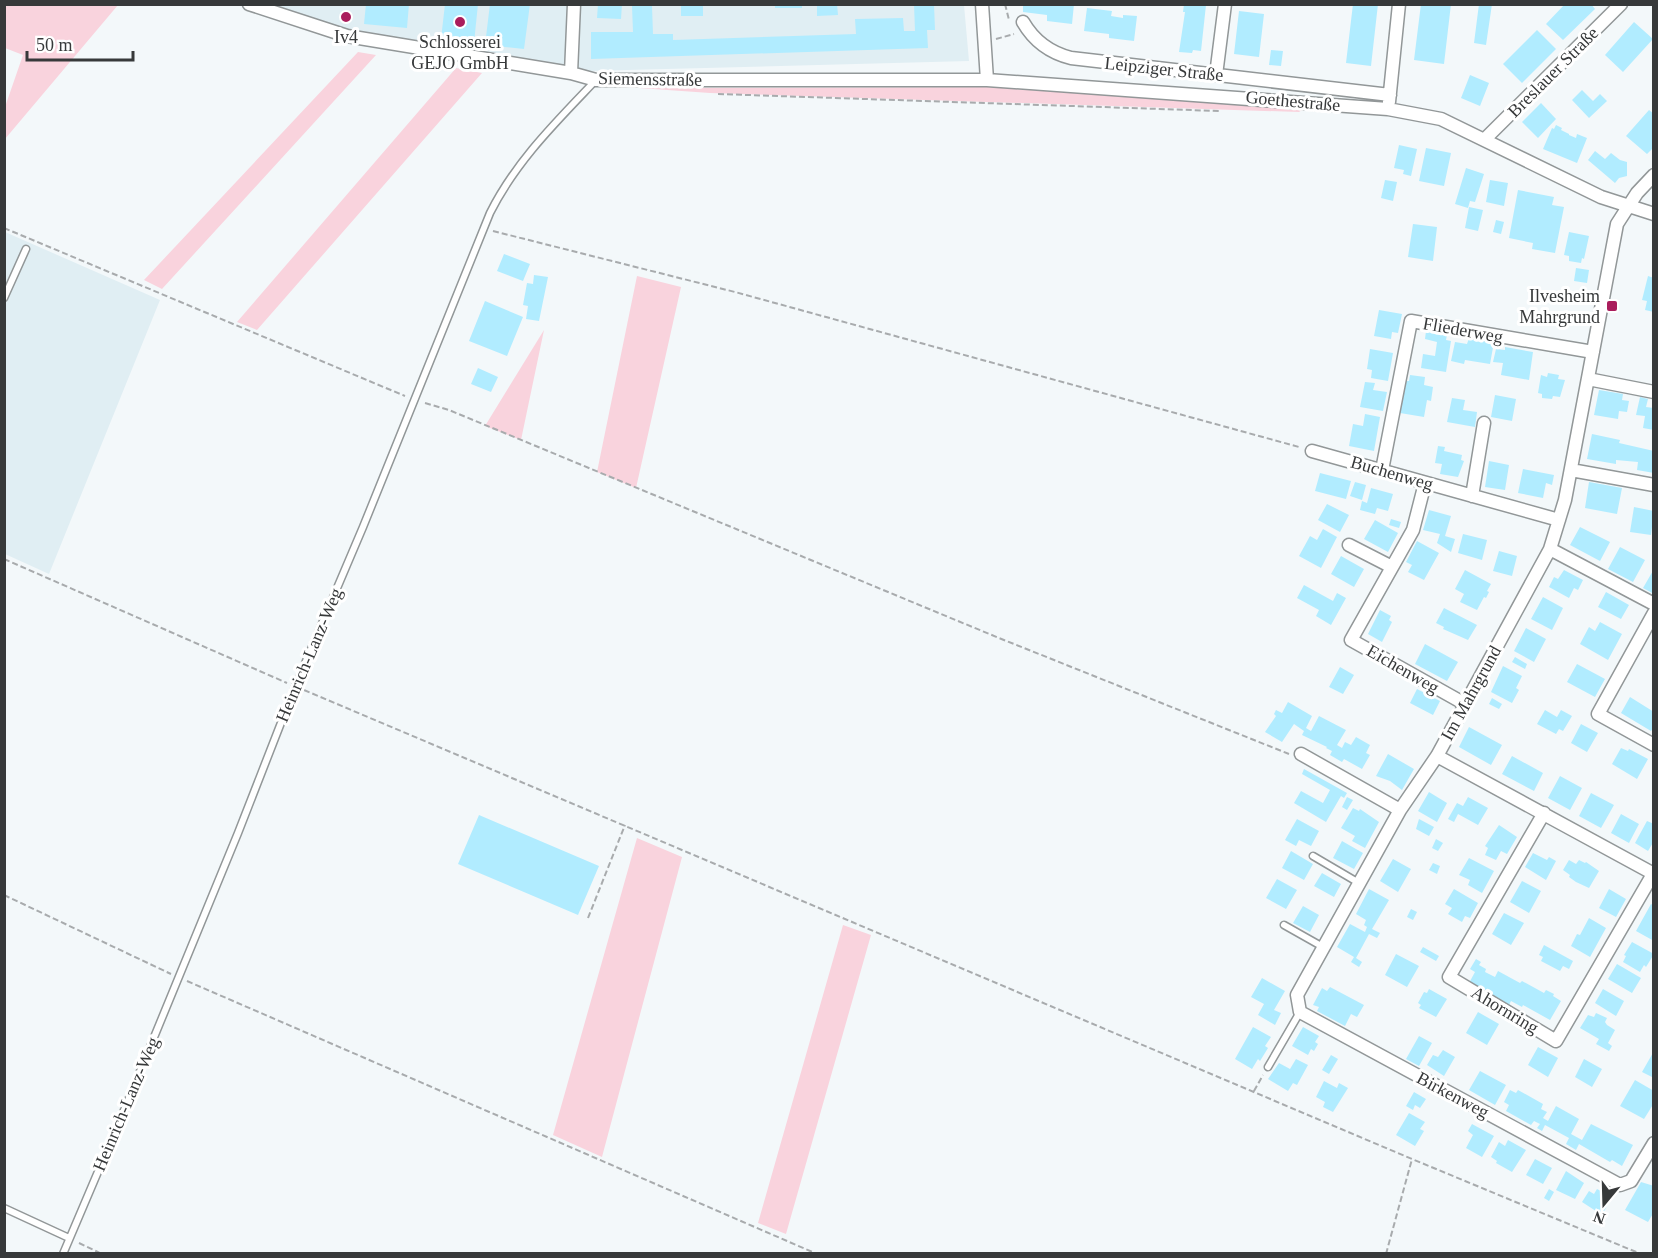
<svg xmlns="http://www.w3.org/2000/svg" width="1658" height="1258" viewBox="0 0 1658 1258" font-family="'Times New Roman',serif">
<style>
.built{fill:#e0eef3}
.green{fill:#f9d3dd}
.building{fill:#b1ecff}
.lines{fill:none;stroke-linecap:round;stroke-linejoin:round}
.lane-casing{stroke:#929798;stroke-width:9}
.street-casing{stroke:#929798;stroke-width:15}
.path{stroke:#a8abad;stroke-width:2;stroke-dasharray:6 3;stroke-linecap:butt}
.lane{stroke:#fff;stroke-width:6}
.street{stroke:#fff;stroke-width:12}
.poi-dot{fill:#aa1d5c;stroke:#fff;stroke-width:2}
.labels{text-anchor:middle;stroke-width:6;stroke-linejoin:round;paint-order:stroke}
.poi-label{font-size:18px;fill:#37393a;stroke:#fff}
.street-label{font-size:18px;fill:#37393a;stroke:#fff}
</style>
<rect width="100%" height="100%" fill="#f3f8fa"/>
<path class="built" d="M266 5H964L969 61 588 71 347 31Z
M5 232 160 300 49 574 5 554Z"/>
<path class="green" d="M5 4 118 5 5 139V107L23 55 5 48Z
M358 52 376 55 162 289 144 280Z
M456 68 482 73 257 330 237 322Z
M987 87 1236 104 1302 110 1299 112 710 93 639 88Z
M637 276 681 287 636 488 597 472Z
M544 330 521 440 485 426Z
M637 838 682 857 602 1157 553 1135Z
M843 925 871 935 786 1234 758 1223Z"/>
<path class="building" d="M366 4H409L407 28 364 24Z
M445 4H478L474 43 441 39Z
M490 4H530L524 49 485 45Z
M598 4H622L621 19 597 18Z
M681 4H703V16H681Z
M775 4H802V8H775Z
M817 4H837L838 15 817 16Z
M914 4H934L935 30H927L928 48 591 59V32H633L632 6H652L653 34H673V40L856 34 855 19 903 18 904 31H915Z
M1023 4H1074L1072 24 1047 21V15L1023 12Z
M1184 4 1206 5 1201 51 1193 50 1192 53 1179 52 1185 12H1183Z
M1353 4H1378L1371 66 1346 63Z
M1421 4H1451L1444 64 1414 60Z
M1479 4H1492L1486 45 1474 43Z
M1565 4H1591L1595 9 1563 40 1546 24Z
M1087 8 1112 11 1111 16 1123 18V15L1137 16 1134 41 1109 38V34L1084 31Z
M1239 11 1264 14 1259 57 1234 54Z
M1634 22 1653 39 1623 72 1605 55Z
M1537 30 1556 49 1522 83 1503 64Z
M1271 50 1283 51 1281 66 1269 65Z
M1470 75 1489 83 1480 106 1461 98Z
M1582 90 1593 101 1600 94 1607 101 1589 118 1572 100Z
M1541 103 1556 119 1538 138 1522 122Z
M1649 110 1654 114V147L1647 154 1626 136Z
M1556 125 1562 128 1561 130 1569 134V135L1576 138 1577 134 1587 138 1577 163 1543 149 1552 128 1554 129Z
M1399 145 1417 149 1411 176 1403 174 1404 170 1394 168Z
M1426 148 1451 153 1444 186 1419 181Z
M1595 151 1605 159 1611 153 1620 160 1627 162V176L1619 178 1615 183 1588 160Z
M1466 168 1484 174 1475 202 1470 201 1468 208 1455 204Z
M1385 180 1397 182 1393 201 1381 198Z
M1490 180 1508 183 1504 206 1486 202Z
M1518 190 1554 197 1552 205 1564 207 1555 253 1532 249 1533 243 1509 238Z
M1469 207 1483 210 1478 231 1465 228Z
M1496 220 1504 222 1501 234 1493 232Z
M1413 224 1437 227 1433 261 1408 257Z
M1569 232 1589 236 1584 259 1582 258 1581 263 1569 261V256L1564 255Z
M504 254 530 264 523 281 497 271Z
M1576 268 1589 270 1587 283 1574 281Z
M534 275 548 277 539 321 526 319 528 306 523 305 527 283 533 284Z
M1648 276 1654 278V312L1645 310 1647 301 1642 300Z
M485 301 523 317 507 356 469 341Z
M1379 310 1402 314 1398 333 1392 332 1391 339 1374 336Z
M1426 331 1447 335 1446 340 1451 341 1446 372 1421 368 1423 354 1435 356 1437 342 1425 339Z
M1469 338 1494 342 1490 364 1465 360 1464 364 1451 361 1455 342 1467 344Z
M1505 347 1533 352 1529 380 1501 375 1503 363 1493 362 1496 349 1505 350Z
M1370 349 1393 353 1388 381 1371 378 1372 370 1367 369Z
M478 368 498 377 491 392 471 384Z
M1548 373 1559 375 1558 379 1565 380 1560 397 1553 396 1552 399 1542 398V394L1538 393 1541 375 1547 377Z
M1410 375 1425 377 1424 385 1433 387 1431 401 1427 400 1424 417 1400 413 1406 381H1409Z
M1365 382 1375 383 1373 390 1387 392 1383 411 1360 407Z
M1599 390 1623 394 1622 400 1629 401 1627 412 1619 411 1618 419 1594 415Z
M1495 395 1516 399 1512 421 1491 417Z
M1640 397 1648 399 1646 407 1654 408V430L1643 428 1645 416 1636 415Z
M1452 398 1465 400 1463 410 1477 412 1475 427 1447 422Z
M1365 414 1380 417 1374 451 1349 446 1353 424 1363 426Z
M1592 434 1620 440 1619 443 1654 451V473L1637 470 1638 462 1616 460V464L1587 459Z
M1438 446 1445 447 1444 451 1462 455 1461 460 1464 461 1458 477 1440 474 1442 464 1435 463Z
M1489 461 1509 465 1505 490 1485 487Z
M1523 469 1554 475 1552 485 1546 483 1543 498 1518 493Z
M1320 473 1351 481 1346 499 1315 491Z
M1355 482 1366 485 1362 500 1350 496Z
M1589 482 1622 488 1617 514 1585 508Z
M1371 488 1393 494 1388 511 1377 508 1375 514 1360 510 1362 501 1367 503Z
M1327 504 1349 515 1340 532 1318 520Z
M1634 507 1654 511 1651 535 1630 532Z
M1429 510 1451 516 1445 536 1455 539 1451 552 1437 543 1440 534 1423 530Z
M1391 519 1401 522 1399 528 1389 525Z
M1375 520 1398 533 1388 552 1364 539Z
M1580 527 1610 542 1600 561 1570 545Z
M1323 529 1337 537 1321 568 1299 556 1310 536 1317 540Z
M1463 534 1487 540 1482 560 1458 553Z
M1417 541 1439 553 1424 580 1408 572 1412 565 1406 562Z
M1620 547 1645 560 1633 582 1608 569Z
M1499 551 1517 556 1512 576 1493 571Z
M1341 556 1364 569 1354 587 1331 574Z
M1654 569V594L1643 588Z
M1465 570 1491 584 1487 591 1489 592 1486 598 1484 597 1477 610 1460 602 1464 594 1455 589Z
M1564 570 1583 580 1578 590 1574 588 1569 598 1549 587 1554 577 1558 579Z
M1304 585 1333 601 1337 593 1346 598 1331 625 1316 616 1319 610 1297 598Z
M1606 592 1629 605 1621 619 1598 607Z
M1543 597 1563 608 1552 630 1531 619Z
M1444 608 1477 625 1468 640 1443 629 1444 627 1436 623Z
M1380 610 1391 616 1389 620 1392 622 1382 642 1368 634Z
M1600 622 1622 634 1608 660 1580 644 1589 627 1595 631Z
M1526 628 1546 639 1534 662 1514 651Z
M1425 644 1458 662 1447 681 1415 664Z
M1515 657 1527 664 1525 669 1512 662Z
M1577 664 1605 679 1595 697 1567 682Z
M1503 666 1522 676 1516 688 1519 690 1512 703 1491 692Z
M1340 667 1354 675 1343 694 1329 687Z
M1417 689 1440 701 1433 715 1410 703Z
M1630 697 1654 712V727L1651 731 1621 713Z
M1492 698 1502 704 1499 709 1489 704Z
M1288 702 1312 716 1306 728 1311 731 1319 716 1346 730 1337 745 1342 748 1345 742 1351 745 1356 737 1370 745 1366 753 1370 755 1362 769 1344 759 1342 762 1330 755 1332 751 1326 748 1327 747 1302 735 1304 731 1294 724 1282 742 1265 732 1276 716 1274 714 1276 710 1282 713Z
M1545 710 1557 717 1561 710 1572 716 1563 731 1559 729 1556 734 1537 724Z
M1581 724 1598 733 1587 752 1571 743Z
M1469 727 1502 745 1491 765 1459 747Z
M1621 748 1628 751 1629 749 1648 759 1637 779 1612 764Z
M1388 754 1414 769 1402 790 1390 781 1376 776Z
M1512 756 1543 773 1534 791 1502 774Z
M1304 769 1347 793 1344 798 1341 796 1326 822 1294 803 1301 791 1323 803 1330 790 1302 774Z
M1560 776 1582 788 1570 810 1548 798Z
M1429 792 1447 803 1437 822 1418 811Z
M1591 793 1614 805 1601 828 1579 816Z
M1347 797 1353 800 1347 810 1342 807Z
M1468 797 1488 808 1478 825 1458 814 1454 822 1448 819 1457 803 1463 806Z
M1353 808 1359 811 1360 809 1379 822 1365 848 1352 841 1355 836 1341 828Z
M1621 814 1639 824 1629 843 1611 833Z
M479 815 599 866 578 915 458 864Z
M1297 819 1319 831 1311 846 1299 840 1296 846 1285 840Z
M1419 819 1434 827 1429 836 1416 829Z
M1647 821 1654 824V841L1648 851 1635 843Z
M1499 825 1517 837 1507 854 1501 851 1496 860 1485 855 1488 848 1485 846Z
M1436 839 1443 843 1438 851 1432 848Z
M1342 841 1363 853 1354 869 1333 858Z
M1291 851 1313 864 1304 880 1282 868Z
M1533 853 1547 860 1549 857 1556 861 1546 880 1525 867Z
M1469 858 1494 871 1482 893 1468 885 1470 880 1459 875Z
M1393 859 1411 869 1398 892 1380 881Z
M1569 860 1576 864 1579 860 1585 863 1586 862 1599 871 1589 888 1576 882 1569 877 1570 875 1563 870Z
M1433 863 1440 866 1437 874 1429 870Z
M1322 873 1341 884 1334 897 1314 886Z
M1277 879 1297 890 1286 909 1266 898Z
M1522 881 1541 891 1529 913 1510 902Z
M1369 889 1389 900 1372 929 1380 933 1377 938 1369 934 1356 958 1362 962 1359 967 1351 962 1354 957 1337 947 1350 924 1365 932 1367 927 1364 925 1366 920 1356 914Z
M1454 889 1478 903 1470 918 1465 916 1462 922 1448 914 1452 908 1445 904Z
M1609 889 1626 899 1616 917 1599 908Z
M1651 904 1654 906V941L1636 931Z
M1303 906 1319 915 1310 932 1293 923Z
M1411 909 1417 912 1413 920 1407 917Z
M1504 913 1524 923 1511 945 1492 934Z
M1589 918 1606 928 1590 957 1571 946 1577 934 1580 935Z
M1632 942 1654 954 1646 967 1644 965 1640 972 1623 962 1626 956 1624 955Z
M1544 945 1573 961 1569 969 1563 966 1560 971 1541 961 1543 957 1539 955Z
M1423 947 1439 956 1436 961 1420 952Z
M1396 954 1419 966 1407 987 1385 975Z
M1476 959 1481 962 1479 965 1486 969 1485 972 1495 977 1498 971 1520 983 1522 981 1544 993 1546 990 1554 994 1553 996 1561 1001 1550 1020 1523 1005 1522 1007 1511 1001 1509 1005 1469 983 1475 972 1470 969Z
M1617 964 1641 978 1632 993 1608 979Z
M1262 978 1285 991 1274 1010 1281 1013 1275 1025 1258 1015 1264 1004 1251 997Z
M1330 987 1364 1005 1357 1017 1351 1014 1345 1026 1317 1011 1319 1007 1313 1005 1322 988 1327 991Z
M1429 989 1447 999 1436 1017 1419 1008 1421 1005 1418 1003 1424 992 1427 993Z
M1603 989 1624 1001 1616 1016 1595 1003Z
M1478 1012 1499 1024 1487 1045 1466 1033Z
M1596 1013 1607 1018 1605 1022 1607 1025 1615 1030 1608 1043 1612 1046 1609 1051 1596 1044 1599 1039 1580 1028 1588 1015 1594 1017Z
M1253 1027 1271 1037 1265 1046 1268 1048 1260 1061 1258 1059 1252 1069 1235 1059Z
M1303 1027 1319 1036 1315 1042 1318 1044 1314 1051 1311 1049 1308 1055 1292 1046Z
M1419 1036 1432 1043 1419 1066 1406 1059Z
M1538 1047 1558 1058 1548 1077 1528 1065Z
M1443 1050 1455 1057 1444 1076 1427 1065 1433 1055 1438 1057Z
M1654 1051V1078L1642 1072Z
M1331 1055 1338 1059 1329 1074 1322 1070Z
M1296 1059 1308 1065 1297 1085 1293 1083 1288 1091 1268 1079 1279 1063 1290 1069Z
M1584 1059 1602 1069 1592 1087 1575 1077Z
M1480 1071 1506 1085 1495 1105 1469 1090Z
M1635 1080 1654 1091V1103L1644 1119 1620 1106Z
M1324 1081 1337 1088 1339 1083 1348 1088 1333 1112 1323 1107 1325 1102 1316 1097Z
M1510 1090 1516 1093 1518 1090 1543 1104 1541 1109 1547 1112 1543 1118 1548 1121 1556 1106 1579 1119 1571 1134 1582 1140 1591 1124 1633 1145 1622 1166 1612 1160 1610 1162 1579 1144 1576 1150 1566 1144 1569 1138 1545 1125 1542 1131 1537 1128 1540 1124 1534 1121 1531 1125 1506 1111 1509 1105 1504 1102Z
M1414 1092 1426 1099 1420 1108 1415 1105 1413 1110 1406 1106Z
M1409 1113 1425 1122 1420 1129 1424 1131 1415 1146 1396 1135Z
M1472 1124 1494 1136 1482 1157 1466 1148 1473 1135 1468 1131Z
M1508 1140 1526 1150 1512 1172 1496 1163 1497 1161 1491 1157 1499 1142 1505 1146Z
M1535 1159 1552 1168 1543 1184 1526 1175Z
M1566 1171 1584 1183 1575 1199 1556 1190Z
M1641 1182 1654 1186V1212L1648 1222 1625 1210Z
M1549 1189 1554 1192 1549 1201 1544 1198Z
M1597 1189 1612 1197 1602 1215 1582 1202 1589 1191 1594 1194Z"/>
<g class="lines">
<defs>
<path id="lane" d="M4 298 26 249
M1313 856 1359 883
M1284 925 1323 947
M1268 1067 1300 1012
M4 1208 69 1238
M63 1254 120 1120 238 833 295 687 363 527 490 213C516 161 556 122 596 80"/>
<path id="street" d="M249 4 347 36 571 73 596 80H987L1388 109 1441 119 1601 197 1654 214
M982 4 987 80
M1023 22C1034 41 1051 53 1071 58L1390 95
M571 73 574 4
M1216 75 1225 4
M1389 102 1399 4
M1485 139 1621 4
M1654 175 1637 193 1617 224 1565 500 1550 549 1437 756 1400 810 1297 995 1300 1012 1620 1185 1631 1181 1654 1143
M1588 379 1654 392
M1312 451 1559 520
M1382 470 1411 321 1593 352
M1571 470 1654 485
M1425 483 1413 530 1351 640 1465 704
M1472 496 1484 423
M1349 545 1392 567
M1550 549 1654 604
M1654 613 1598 714 1654 745
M1301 754 1400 810
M1437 756 1654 874
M1544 813 1449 977 1556 1041 1653 874"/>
</defs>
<use href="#lane" class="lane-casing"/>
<use href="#street" class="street-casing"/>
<path class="path" d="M1005 4 1009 20
M996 39 1014 34
M718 94 1219 111
M4 228 405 396
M493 231 735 292 1299 447
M425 403 449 410 999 638 1289 754
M4 559 287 683
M304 690 1412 1159 1641 1254
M4 895 171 974
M588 918 625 825
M187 981 817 1254
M1254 1091 1263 1075
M79 1243 102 1254
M1386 1254 1412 1159"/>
<use href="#lane" class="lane"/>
<use href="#street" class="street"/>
</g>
<g class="poi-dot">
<circle cx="346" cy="17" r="6"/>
<circle cx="460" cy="22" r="6"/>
<rect x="1606" y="300" width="12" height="12" rx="3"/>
</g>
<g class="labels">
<g class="poi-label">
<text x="346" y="43">Iv4</text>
<text x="460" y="48">Schlosserei<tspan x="460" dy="21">GEJO GmbH</tspan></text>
<text x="1600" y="302" text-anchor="end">Ilvesheim<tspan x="1600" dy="21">Mahrgrund</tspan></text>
</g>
<g class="street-label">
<text transform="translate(1164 69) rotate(6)" y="6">Leipziger Straße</text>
<text transform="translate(1553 72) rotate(-45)" y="6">Breslauer Straße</text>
<text transform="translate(650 79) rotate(1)" y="6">Siemensstraße</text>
<text transform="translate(1293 101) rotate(5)" y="6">Goethestraße</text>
<text transform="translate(1463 330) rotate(10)" y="6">Fliederweg</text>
<text transform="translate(1392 473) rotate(16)" y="6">Buchenweg</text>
<text transform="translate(309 655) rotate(-67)" y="6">Heinrich-Lanz-Weg</text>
<text transform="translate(1403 669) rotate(30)" y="6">Eichenweg</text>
<text transform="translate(1471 693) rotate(-61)" y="6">Im Mahrgrund</text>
<text transform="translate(1505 1010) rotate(31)" y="6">Ahornring</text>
<text transform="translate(1453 1095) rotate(28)" y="6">Birkenweg</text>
<text transform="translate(126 1104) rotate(-67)" y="6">Heinrich-Lanz-Weg</text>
</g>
</g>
<rect width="1658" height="1258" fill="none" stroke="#37393a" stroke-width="12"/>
<g transform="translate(1604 1204) rotate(199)" stroke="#ffffff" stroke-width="4.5" paint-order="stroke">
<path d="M0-4.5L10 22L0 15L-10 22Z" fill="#37393a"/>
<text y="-9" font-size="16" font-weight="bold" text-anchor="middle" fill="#37393a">N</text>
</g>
<path d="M27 51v9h106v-9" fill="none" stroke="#37393a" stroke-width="3"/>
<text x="36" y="51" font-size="18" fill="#37393a" stroke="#ffffff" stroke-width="4.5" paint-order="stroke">50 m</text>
</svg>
